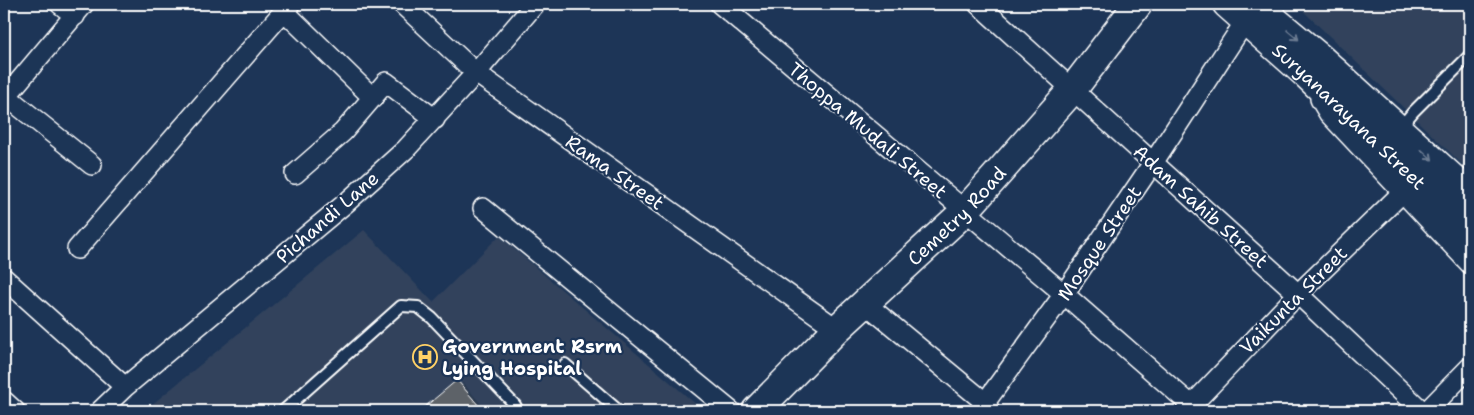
<svg xmlns="http://www.w3.org/2000/svg" width="1474" height="415" viewBox="0 0 1474 415" font-family="'Shantell Sans',sans-serif">
<style>
.built{fill:#30425c}
.building{fill:#5d6268;stroke:#fff;filter:url(#shadow)}
.lines{fill:none;stroke-linecap:round;stroke-linejoin:round}
.service-casing{stroke:#fff;stroke-width:14}
.minor-casing{stroke:#fff;stroke-width:22}
.secondary-casing{stroke:#fff;stroke-width:31}
.primary-casing{stroke:#fff;stroke-width:31}
.service{stroke:#1d3557;stroke-width:10}
.minor{stroke:#1d3557;stroke-width:19}
.secondary{stroke:#1d3557;stroke-width:28}
.primary{stroke:#1d3557;stroke-width:28}
.oneway{stroke:#6c7c92}
.labels{text-anchor:middle;stroke-width:4.5;stroke-linejoin:round;paint-order:stroke}
.street-label{font-size:19px;fill:#fff;stroke:#1d3557}
.poi-label{font-size:19px;font-weight:bold;fill:#fff;stroke:#1d3557;text-anchor:start}
</style>
<defs>
<filter id="shadow"><feDropShadow dx="4.5" dy="4.5" stdDeviation="1" flood-color="#0009"/></filter>
</defs>
<rect width="100%" height="100%" fill="#1d3557"/>
<filter id="ink" filterUnits="userSpaceOnUse"><feTurbulence type="fractalNoise" baseFrequency=".02" numOctaves="2"/><feDisplacementMap in="SourceGraphic" scale="10" xChannelSelector="R" yChannelSelector="G"/><feConvolveMatrix kernelMatrix="1 2 1 2 8 2 1 2 1" color-interpolation-filters="sRGB"/></filter>
<g filter="url(#ink)">
<path class="built" d="M1296 4H1470V172Z
M364 230 433 302 499 236 704 411H144Z"/>
<path class="building" d="M457 380 479 406 472 411H420Z"/>
<g class="lines">
<defs>
<path id="service" d="M1399 129 1413 112 1470 55
M565 364 619 411
M283 411 401 306 418 307 432 318 515 405 518 411"/>
<path id="minor" d="M60 4 75 16
M402 4 476 73 837 329
M720 4 1064 294 1198 411
M978 4 1298 294 1422 411
M284 11 373 98
M6 96 92 165
M4 99 84 4
M1320 99 1329 114 1470 264
M295 174 343 132 386 82 435 119
M483 208 731 411
M77 249 290 4
M4 278 125 387
M866 304 986 403 990 411
M4 401 15 411
M100 411 125 387 347 202 406 149 476 73 535 4
M979 411 1064 294 1153 163 1246 20
M1186 411 1298 294 1403 192
M1427 411 1470 367"/>
<g id="secondary">
<path id="s1" d="M756 411 837 329 964 212 1073 89 1138 4"/>
</g>
<g id="primary">
<path id="s2" d="M1227 4 1307 75 1470 231"/>
<path d="M1255 4 1320 58 1470 194"/>
</g>
</defs>
<use href="#service" class="service-casing"/>
<use href="#minor" class="minor-casing"/>
<use href="#secondary" class="secondary-casing"/>
<use href="#primary" class="primary-casing"/>
<use href="#service" class="service"/>
<use href="#minor" class="minor"/>
<use href="#secondary" class="secondary"/>
<use href="#primary" class="primary"/>
</g>
<defs><path id="oneway-shaft" d="M-6 0H5M1.5-3L5.5 0L1.5 3" fill="none" stroke-width="1.6" stroke-linecap="round" stroke-linejoin="round" transform="scale(1.25)"/></defs>
<g class="oneway">
<use href="#oneway-shaft" transform="translate(1293 35) rotate(40)"/>
<use href="#oneway-shaft" transform="translate(1427 155) rotate(42)"/>
</g>
</g>
<defs>
<symbol id="hospital-ring" viewBox="-11 -11 22 22"><circle r="9.5" fill="#1d3557" stroke="#ffd166" stroke-width="1.5"/><path d="M-5-5h3v3.5h4V-5h3V5h-3V1.5h-4V5h-3Z" fill="#ffd166"/></symbol>
</defs>
<g fill-rule="evenodd">
<use href="#hospital-ring" x="411" y="343" width="28" height="28"/>
</g>
<g class="labels">
<g class="street-label">
<text dy="7" stroke="none"><textPath href="#s2" startOffset="166">Suryanarayana Street</textPath></text>
<text transform="translate(868 130) rotate(40)" y="7">Thoppa Mudali Street</text>
<text transform="translate(615 172) rotate(35)" y="7">Rama Street</text>
<text transform="translate(1201 206) rotate(42)" y="7">Adam Sahib Street</text>
<text dy="7" stroke="none"><textPath href="#s1" startOffset="280">Cemetry Road</textPath></text>
<text transform="translate(327 217) rotate(-41)" y="7">Pichandi Lane</text>
<text transform="translate(1099 243) rotate(-56)" y="7">Mosque Street</text>
<text transform="translate(1293 300) rotate(-45)" y="7">Vaikunta Street</text>
</g>
<g class="poi-label">
<text x="442" y="353">Government Rsrm<tspan x="442" dy="22">Lying Hospital</tspan></text>
</g>
</g>
<rect width="1474" height="415" fill="none" stroke="#1d3557" stroke-width="20"/>
<rect x="10" y="10" width="1454" height="395" fill="none" stroke="#fff" stroke-width="2" filter="url(#ink)"/>
</svg>
